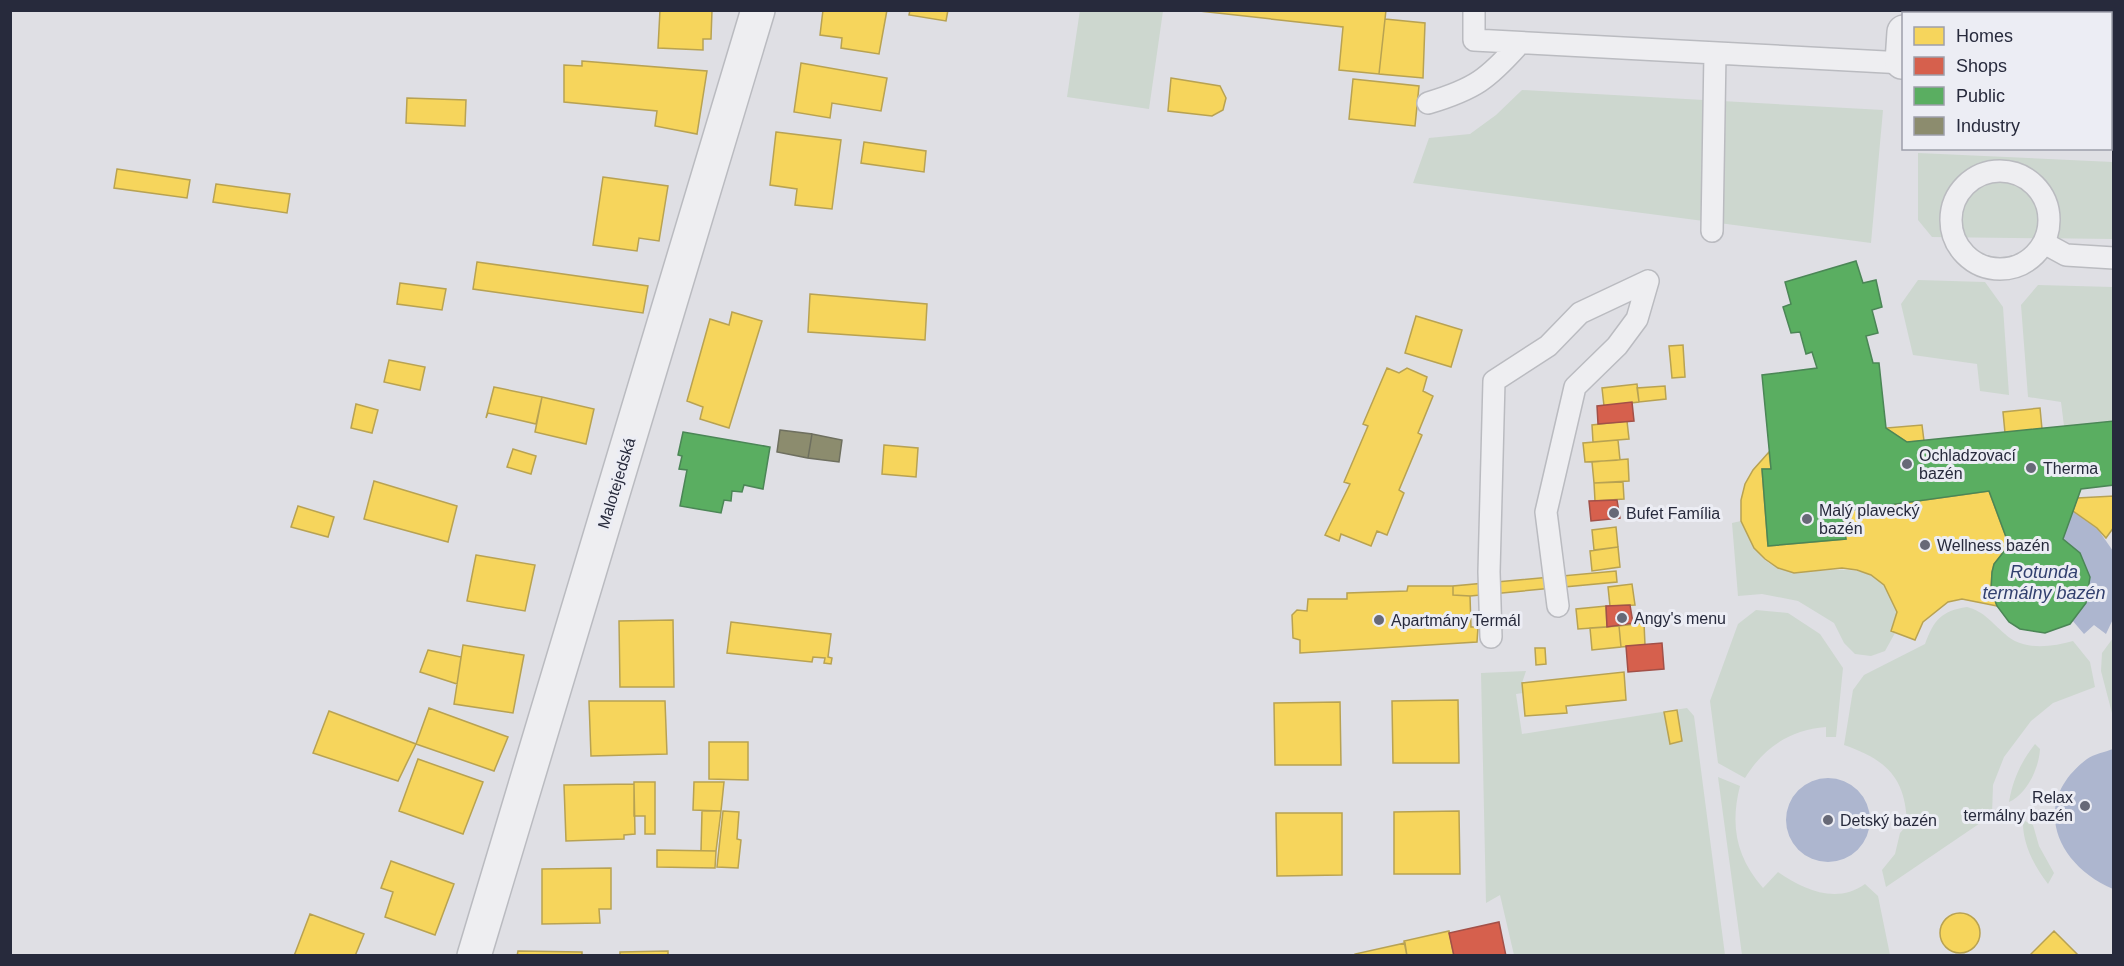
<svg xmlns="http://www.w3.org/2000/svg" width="2124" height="966" viewBox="0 0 2124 966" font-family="Helvetica,sans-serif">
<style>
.green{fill:#cdd7cf}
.water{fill:#adb6cf}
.homes{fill:#f6d55c;stroke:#b8a252;stroke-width:1.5}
.shops{fill:#d6604d;stroke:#a25048;stroke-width:1.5}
.public{fill:#5aae61;stroke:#4b8656;stroke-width:1.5}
.industry{fill:#8c8c6e;stroke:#6e6f5f;stroke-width:1.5}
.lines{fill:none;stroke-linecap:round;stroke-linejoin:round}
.service-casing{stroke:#babbc0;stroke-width:24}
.minor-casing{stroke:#babbc0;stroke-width:36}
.service{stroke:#eeeef1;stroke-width:21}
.minor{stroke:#eeeef1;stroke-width:33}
.poi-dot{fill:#676977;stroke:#ecedf4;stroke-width:2}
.labels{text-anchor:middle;stroke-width:6;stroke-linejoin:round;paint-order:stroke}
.poi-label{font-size:16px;fill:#272a3c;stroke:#ecedf4;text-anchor:start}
.street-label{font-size:16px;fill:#272a3c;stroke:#ecedf4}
.water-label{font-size:18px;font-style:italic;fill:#32406f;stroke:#ecedf4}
</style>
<rect width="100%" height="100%" fill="#dfdfe4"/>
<path class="green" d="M1080 10 1163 11 1149 109 1067 97Z
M1522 90 1883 110 1871 243 1413 183 1429 138 1470 134 1496 115Z
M1918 153 2113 162V239L1932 237 1918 220Z
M1918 280 1985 282 2003 307 2009 395 1980 391 1977 364 1913 355 1901 304Z
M2038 285 2113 287V421L2064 426 2061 402 2028 397 2021 305Z
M1741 521C1745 529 1749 539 1754 547 1785 597 1844 549 1882 583 1889 590 1893 603 1897 612L1891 630 1895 633 1885 651 1871 656 1855 654 1844 643 1834 623 1798 601 1762 594 1738 596 1732 523Z
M1967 607C1985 612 1991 622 2005 634 2023 651 2051 647 2073 641L2090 662 2095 687 2053 703 2031 721 2004 757 1993 785 1992 815 1886 887 1882 870 1895 854 1900 833 1907 825C1906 778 1887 760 1844 745L1853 690 1864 675 1925 644C1934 620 1941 611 1967 607Z
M1756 610 1788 613 1820 634 1843 668 1836 737H1826V727C1790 730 1764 747 1745 778L1718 763 1710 701 1738 624Z
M2113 638V717L2101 671 2102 653Z
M1526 671 1522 683 1523 693 1516 694 1522 734 1687 708 1694 716 1725 955H1514L1500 895 1486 903 1481 673Z
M2035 744 2040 749C2039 768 2027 794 2009 802 2013 779 2021 762 2035 744Z
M1718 777 1740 786C1730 825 1736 857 1763 888L1778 872C1803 889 1836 905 1865 884L1878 896 1890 955H1742Z
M2023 820 2033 825 2039 846 2054 873 2048 884C2034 866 2022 843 2023 820Z"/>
<path class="water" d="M2073 511 2097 528 2113 551V619L2106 634 2094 625 2084 634 2072 620 2086 603 2090 591 2074 590 2075 579H2090V577L2080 553 2063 539Z
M2113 749H2114L2113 889C2055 864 2030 802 2087 759 2094 754 2105 752 2113 749Z
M1786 820a42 42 0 1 1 84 0a42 42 0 1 1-84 0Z"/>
<path class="homes" d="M660 10H712L711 39H703V50L658 48Z
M823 10H887L879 54 841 48 842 38 820 35Z
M910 10H948L946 21 909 15Z
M1190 10H1386L1379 74 1339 70 1343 27Z
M1385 19 1425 23 1423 78 1379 74Z
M582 61 707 71 697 134 655 126 657 111 564 102V65L582 66Z
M801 63 887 78 881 111 832 103 830 118 794 112Z
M1171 78 1220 86 1226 98 1223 110 1212 116 1168 111Z
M1353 79 1419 86 1415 126 1349 119Z
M407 98 466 100 465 126 406 123Z
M776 132 841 140 832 209 795 205 797 189 770 185Z
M864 142 926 151 924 172 861 163Z
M117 169 190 180 187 198 114 188Z
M603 177 668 186 659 241 639 238 637 251 593 245Z
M216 184 290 194 287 213 213 202Z
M477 262 648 286 643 313 473 289Z
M400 283 446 289 442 310 397 304Z
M810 294 927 304 925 340 808 332Z
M732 312 762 321 729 428 700 419 703 407 687 401 710 319 729 325Z
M1416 316 1462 330 1451 367 1405 353Z
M1683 345 1685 377 1672 378 1669 346Z
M389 360 425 367 420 390 384 382Z
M1387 368 1399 373 1407 368 1427 377 1423 391 1433 396 1418 433 1422 435 1399 490 1404 493 1387 535 1377 531 1371 546 1341 534 1339 541 1325 535 1350 484 1344 482 1368 426 1363 424Z
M1637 384 1639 402 1604 406 1602 388Z
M1665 386 1666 399 1639 402 1637 388Z
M494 387 542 397 536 424 488 413 486 418Z
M542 397 594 409 586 444 535 432Z
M356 404 378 410 372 433 351 428Z
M2040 408 2042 429 2005 433 2003 412Z
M1627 421 1629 439 1593 442 1592 425Z
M1922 425 1924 441 1907 442 1886 428Z
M1618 440 1620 460 1585 462 1583 443Z
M884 445 918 448 916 477 882 474Z
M513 449 536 456 531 474 507 467Z
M1769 452 1771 469H1762L1768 546 1846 539 1843 521 1853 510 1989 491 2009 545 1994 564 1992 572 1991 590 1997 606 1962 599 1948 602 1923 622 1915 640 1891 631 1897 612 1884 585 1871 575 1857 570 1842 568 1794 573 1778 568 1765 559 1754 548 1741 521V500L1745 484 1753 470Z
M1628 459 1629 481 1594 483 1592 462Z
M374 481 457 506 448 542 364 519Z
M1623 482 1624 499 1595 501 1594 483Z
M2114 496V527L2106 538 2097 528 2073 511 2077 498Z
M298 506 334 517 328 537 291 527Z
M1616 527 1618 547 1594 550 1592 530Z
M1618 547 1620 567 1592 571 1590 551Z
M476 555 535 565 525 611 467 601Z
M1616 571 1617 582 1470 596 1453 595V586Z
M1632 584 1635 605 1610 606 1608 587Z
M1408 586H1453V595L1470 596 1471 627H1478L1477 642 1300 653V640L1293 638 1292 615 1297 610 1307 611 1308 599H1347V593L1407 591Z
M1606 606 1607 627 1578 629 1576 609Z
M673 620 674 687H620L619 621Z
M731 622 831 634 828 657 832 658 831 664 824 663 825 658 813 657 812 662 727 653Z
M1644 623 1645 645 1621 647 1619 626Z
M1619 626 1621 647 1592 650 1590 628Z
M463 645 524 655 513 713 454 704Z
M1535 648H1545L1546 664 1536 665Z
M428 650 461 657 457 684 420 672Z
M1624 672 1626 700 1566 706 1567 713 1525 716 1522 683Z
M1458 700 1459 763H1393L1392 701Z
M589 701H665L667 754 591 756Z
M1340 702 1341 765H1275L1274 703Z
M429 708 508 737 494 771 416 744Z
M1677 710 1682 741 1670 744 1664 712Z
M329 711 416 744 398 781 313 753Z
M709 742H748V780L709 779Z
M418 759 483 782 463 834 399 811Z
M634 782H655V834H645V816H634Z
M694 782H724L721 811 693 810Z
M634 784 635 834 624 835V839L566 841 564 785Z
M702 811H721L716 851H701Z
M723 811 739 812 737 839 741 840 738 868 717 867Z
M1459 811 1460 874H1394V812Z
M1276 813H1342V875L1277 876Z
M657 850 716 851 715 868 657 867Z
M391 861 454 884 435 935 385 917 393 892 381 888Z
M611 868V909H599L600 923 542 924V869Z
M1940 933a20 20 0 1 1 40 0a20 20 0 1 1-40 0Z
M310 914 364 934 355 956H294Z
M1449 931 1454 956H1407L1404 941Z
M2054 931 2079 956H2029Z
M1405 943 1407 956H1355V954Z
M518 951 582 952V956H517Z
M668 951V956H620V952Z"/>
<path class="shops" d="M1632 402 1634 421 1598 424 1597 406Z
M1617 500 1620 518 1591 521 1589 501Z
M1630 605 1633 623 1607 627 1606 606Z
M1662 643 1664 669 1628 672 1626 646Z
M1499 922 1506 956H1454L1449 933Z"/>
<path class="public" d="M1856 261 1863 283 1876 280 1882 307 1872 310 1878 333 1866 336 1873 363H1879L1886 428 1907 442 2114 421V485L2081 489 2063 539 2080 553 2090 577 2086 603 2070 624 2045 633 2020 629 2009 622 1997 606 1991 590 1992 572 1994 564 2009 545 1989 491 1853 510 1843 521 1846 539 1768 546 1762 469H1771L1762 375 1817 368 1812 352 1806 354 1800 332 1791 333 1783 307 1791 304 1785 282Z
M683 432 770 447 763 489 744 485 742 492 732 491 731 501 724 500 721 513 680 506 687 470 679 469 682 456 678 455Z"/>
<path class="industry" d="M780 430 812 434 808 458 777 452Z
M812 434 842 440 839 462 808 458Z"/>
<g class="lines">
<defs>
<path id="service" d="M1474 10V40L1904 63
M2110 75H2114
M1428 103C1475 89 1488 79 1520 43
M1951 220a49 49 0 1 1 98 0a49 49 0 1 1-98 0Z
M1712 231 1715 53
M2044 243 2066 255 2114 258
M1558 606 1546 512 1575 387 1617 346 1637 319 1648 281
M1491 637 1489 572 1494 381 1548 346 1580 313 1648 281"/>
<path id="minor" d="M1902 62 1904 32
M474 956 758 10"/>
</defs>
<use href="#service" class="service-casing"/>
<use href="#minor" class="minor-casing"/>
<use href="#service" class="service"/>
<use href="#minor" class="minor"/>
</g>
<g class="poi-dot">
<circle cx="1907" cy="464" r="6"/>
<circle cx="2031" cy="468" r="6"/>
<circle cx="1614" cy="513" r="6"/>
<circle cx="1807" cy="519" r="6"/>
<circle cx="1925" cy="545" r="6"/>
<circle cx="1622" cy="618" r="6"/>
<circle cx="1379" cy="620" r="6"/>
<circle cx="2085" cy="806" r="6"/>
<circle cx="1828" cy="820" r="6"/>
</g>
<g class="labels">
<g class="poi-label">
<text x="1919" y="461">Ochladzovací<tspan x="1919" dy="18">bazén</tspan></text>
<text x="2043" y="474">Therma</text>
<text x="1819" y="516">Malý plavecký<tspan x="1819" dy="18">bazén</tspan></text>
<text x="1626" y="519">Bufet Família</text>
<text x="1937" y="551">Wellness bazén</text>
<text x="1634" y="624">Angy's menu</text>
<text x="1391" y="626">Apartmány Termál</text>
<text x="2073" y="803" text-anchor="end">Relax<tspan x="2073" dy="18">termálny bazén</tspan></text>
<text x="1840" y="826">Detský bazén</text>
</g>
<g class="street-label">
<text transform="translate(616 483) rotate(-73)" y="6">Malotejedská</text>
</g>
<g class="water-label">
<text x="2044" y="578">Rotunda<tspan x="2044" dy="21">termálny bazén</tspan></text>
</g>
</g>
<rect width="2124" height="966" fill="none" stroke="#272a3c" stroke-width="24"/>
<rect x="1902" y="12" width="210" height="138" fill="#ecedf4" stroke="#9d9faa" stroke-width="1.5"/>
<rect x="1914" y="27" width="30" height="18" fill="#f6d55c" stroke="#9d9faa" stroke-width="1.5"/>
<text x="1956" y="42" font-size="18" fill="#272a3c">Homes</text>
<rect x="1914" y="57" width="30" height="18" fill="#d6604d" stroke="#9d9faa" stroke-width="1.5"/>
<text x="1956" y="72" font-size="18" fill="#272a3c">Shops</text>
<rect x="1914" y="87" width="30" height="18" fill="#5aae61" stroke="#9d9faa" stroke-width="1.5"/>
<text x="1956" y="102" font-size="18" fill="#272a3c">Public</text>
<rect x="1914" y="117" width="30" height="18" fill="#8c8c6e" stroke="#9d9faa" stroke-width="1.5"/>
<text x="1956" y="132" font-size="18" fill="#272a3c">Industry</text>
</svg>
